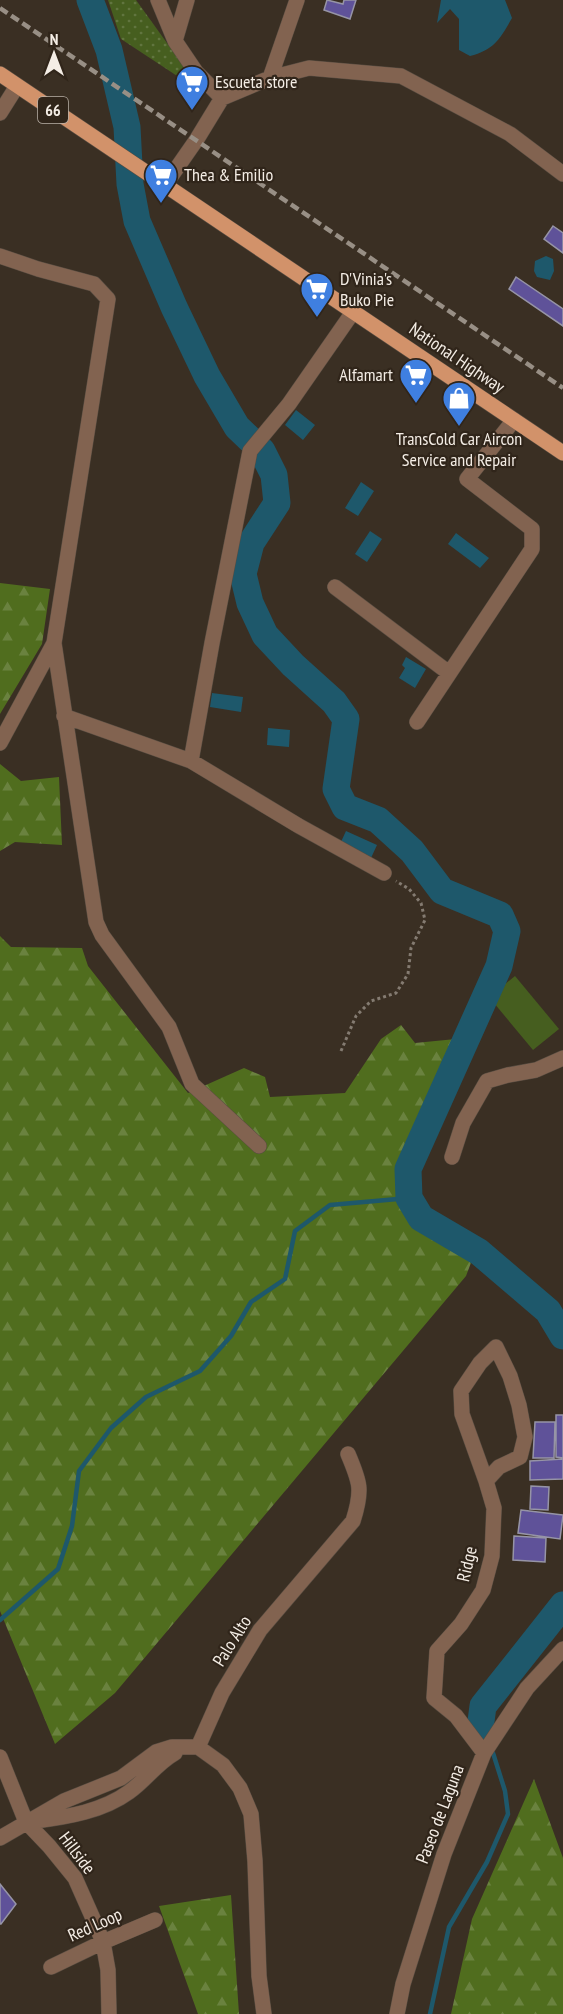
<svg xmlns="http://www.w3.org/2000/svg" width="563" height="2014" viewBox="0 0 563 2014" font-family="'PT Sans Narrow',sans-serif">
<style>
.grass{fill:url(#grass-dots)}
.forest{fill:url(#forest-firs)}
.pitch{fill:#465e1f}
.water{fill:#1e586b}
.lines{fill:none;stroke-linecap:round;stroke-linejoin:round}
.stream{stroke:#1e586b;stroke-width:4.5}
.river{stroke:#1e586b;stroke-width:27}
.building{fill:#5f5299;stroke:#9694a6;stroke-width:1.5}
.minor-casing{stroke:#584d42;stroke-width:16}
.major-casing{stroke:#584d42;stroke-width:16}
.path{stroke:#847b71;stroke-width:3;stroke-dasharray:3 3;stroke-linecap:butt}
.minor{stroke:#826350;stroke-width:15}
.major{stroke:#d2926a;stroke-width:15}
.rail{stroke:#988f85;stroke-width:4.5;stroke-dasharray:9 4.5;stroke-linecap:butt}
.labels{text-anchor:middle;stroke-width:4.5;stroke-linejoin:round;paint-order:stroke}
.shield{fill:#30251a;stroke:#b9b1a8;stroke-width:1.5}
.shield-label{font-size:16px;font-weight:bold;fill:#f4ede5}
.poi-label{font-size:18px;fill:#f4ede5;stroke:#30251a;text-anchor:start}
.street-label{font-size:18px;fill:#f4ede5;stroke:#30251a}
</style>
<defs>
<pattern id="grass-dots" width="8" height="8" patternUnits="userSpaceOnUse" patternTransform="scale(1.5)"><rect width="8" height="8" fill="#465e1f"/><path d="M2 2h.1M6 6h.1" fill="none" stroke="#61753f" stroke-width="1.8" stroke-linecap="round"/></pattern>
<pattern id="forest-firs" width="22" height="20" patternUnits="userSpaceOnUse" patternTransform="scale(1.5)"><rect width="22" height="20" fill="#506d1e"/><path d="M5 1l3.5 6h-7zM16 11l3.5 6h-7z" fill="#6a823f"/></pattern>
</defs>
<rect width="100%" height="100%" fill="#3a2f23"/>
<path class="grass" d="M108 0H136L203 93 121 39Z"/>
<path class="forest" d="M0 583 50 589 42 644 0 714Z
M0 764 21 781 59 777 62 845 15 842 0 851Z
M0 936 11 947 82 948 88 966 188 1093 244 1068 265 1077 270 1097 345 1093 381 1039 401 1025 415 1043 466 1038 408 1169 409 1198 421 1219 472 1260 466 1276 115 1693 55 1744 0 1611Z
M534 1779 563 1858V2014H451L472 1919Z
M231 1895 239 2014H198L159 1906Z"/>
<path class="pitch" d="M515 976 559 1029 533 1050 489 997Z"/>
<path class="water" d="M441 0H505L512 18C500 39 494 50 470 56L459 50V19L450 9 437 23Z
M546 256 553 259 554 271 550 280 537 277 534 271 535 261Z
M296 410 315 425 303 440 285 425Z
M361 482 374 491 358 516 345 508Z
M370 531 382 539 367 562 355 554Z
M456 533 489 558 480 568 448 544Z
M406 657 426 669 415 688 399 678 405 668 402 665Z
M212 693 243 697 241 712 210 707Z
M268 728 290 730 289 747 267 745Z
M346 831 377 845 371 858 340 844Z"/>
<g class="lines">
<path class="stream" d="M0 1620 58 1569 72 1526 79 1471 111 1428 146 1397 200 1371 231 1336 251 1302 285 1279 295 1231 330 1205 409 1198
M430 2014 449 1927 487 1862 508 1814 505 1791 493 1753"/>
<path class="river" d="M90 0 109 50 127 127 130 184 137 221 174 307 207 376 237 427 262 451 274 475 277 503 251 543 243 574 250 603 265 635 293 665 334 702 346 719 336 789 345 807 378 820 412 851 442 891 500 915 507 931 499 966 408 1169 409 1198 421 1218 479 1252 548 1311 563 1336
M480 1729 483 1706 563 1605"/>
</g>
<path class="building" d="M327 0 343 4 344 0H356L350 19 324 10Z
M553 226 563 233V253L544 239Z
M516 277 563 309V326L509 289Z
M556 1415H563V1458L556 1457Z
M535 1422H555L554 1458H533Z
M563 1459V1479L530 1480V1461Z
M531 1486 549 1487 548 1510 530 1509Z
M521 1510 563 1515 560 1539 518 1533Z
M514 1536 546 1538 545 1562 513 1560Z
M0 1884 16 1904 1 1924H0Z"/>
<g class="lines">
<defs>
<path id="minor" d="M158 0 175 41 196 72 222 98 197 139 165 185
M175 41 187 0
M270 78 297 0
M222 98 270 78 309 68 401 76 510 134 563 174
M0 113 17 86
M0 256 38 269 94 284 108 299 54 643 96 922 102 935 169 1027 192 1084 259 1146
M335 587 449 673
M64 716 191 761 299 826 384 873
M417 722 532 549V529L467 479 514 420
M0 743 54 643
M191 761 212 643 250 451 289 404 353 312
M452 1157 463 1123 487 1081 508 1075 536 1070 563 1058
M198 1747 222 1693 260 1630 353 1521C363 1490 360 1482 348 1454
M484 1753 456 1716 434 1698 437 1651 461 1624 483 1590 492 1556 494 1508 486 1481 462 1414 461 1391 480 1363 496 1347 510 1376 519 1405 525 1437 520 1457 499 1467 486 1481
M0 1757 26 1822 49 1846 75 1878 95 1923 103 1942 108 1970 109 2014
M36 1821C68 1817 103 1811 129 1792 146 1780 157 1763 175 1753
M0 1838 64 1801 121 1778 156 1752 172 1747H198L223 1765 240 1788 251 1814 255 1861 259 1976 264 2014
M51 1967 103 1942 155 1920
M397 2014 403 1984 444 1854 484 1753 527 1688 563 1649"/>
<path id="major" d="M0 74 563 453"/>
</defs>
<use href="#minor" class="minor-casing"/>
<use href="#major" class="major-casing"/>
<path class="path" d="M341 1051 356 1016 371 1001 396 993 408 974 411 948 425 920 421 903 409 889 396 881"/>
<use href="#minor" class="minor"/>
<use href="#major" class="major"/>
<path class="rail" d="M0 8 563 388"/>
</g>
<defs>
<symbol id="supermarket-pin" viewBox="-11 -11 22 30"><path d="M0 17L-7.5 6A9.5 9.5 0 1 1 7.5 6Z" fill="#3f7fe0" stroke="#30251a"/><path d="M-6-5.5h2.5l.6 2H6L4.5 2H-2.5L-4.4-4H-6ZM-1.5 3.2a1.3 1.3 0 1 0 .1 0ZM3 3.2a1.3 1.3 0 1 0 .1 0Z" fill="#fff"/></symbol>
<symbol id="shop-pin" viewBox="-11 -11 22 30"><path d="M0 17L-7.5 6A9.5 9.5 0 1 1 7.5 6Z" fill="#3f7fe0" stroke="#30251a"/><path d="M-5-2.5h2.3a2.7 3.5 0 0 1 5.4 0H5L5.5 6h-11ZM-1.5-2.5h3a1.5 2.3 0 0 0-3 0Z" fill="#fff"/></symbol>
</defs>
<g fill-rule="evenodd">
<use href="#supermarket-pin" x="173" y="63" width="38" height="52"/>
<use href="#supermarket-pin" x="142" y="156" width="38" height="52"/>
<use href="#supermarket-pin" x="298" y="270" width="38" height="52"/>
<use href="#supermarket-pin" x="397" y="356" width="38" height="52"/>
<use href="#shop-pin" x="440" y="379" width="38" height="52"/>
</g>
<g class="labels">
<rect class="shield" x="38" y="97" width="30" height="26" rx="4.5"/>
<g class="shield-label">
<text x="53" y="116">66</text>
</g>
<g class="poi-label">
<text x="215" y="88">Escueta store</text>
<text x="184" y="181">Thea &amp; Emilio</text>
<text x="340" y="285">D'Vinia's<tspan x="340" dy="21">Buko Pie</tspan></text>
<text x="393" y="381" text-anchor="end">Alfamart</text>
<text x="459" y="445" text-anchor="middle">TransCold Car Aircon<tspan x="459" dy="21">Service and Repair</tspan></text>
</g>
<g class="street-label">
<text transform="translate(457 358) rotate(34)" y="6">National Highway</text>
<text transform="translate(467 1564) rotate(-77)" y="6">Ridge</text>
<text transform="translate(232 1641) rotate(-58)" y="6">Palo Alto</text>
<text transform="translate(440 1814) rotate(-69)" y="6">Paseo de Laguna</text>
<text transform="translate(77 1853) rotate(53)" y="6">Hillside</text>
<text transform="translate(95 1925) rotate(-24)" y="6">Red Loop</text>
</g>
</g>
<g transform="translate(54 54)" stroke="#30251a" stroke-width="4.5" paint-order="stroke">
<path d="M0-4.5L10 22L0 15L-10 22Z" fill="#f4ede5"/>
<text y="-9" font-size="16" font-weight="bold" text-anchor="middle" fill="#f4ede5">N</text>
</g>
</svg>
